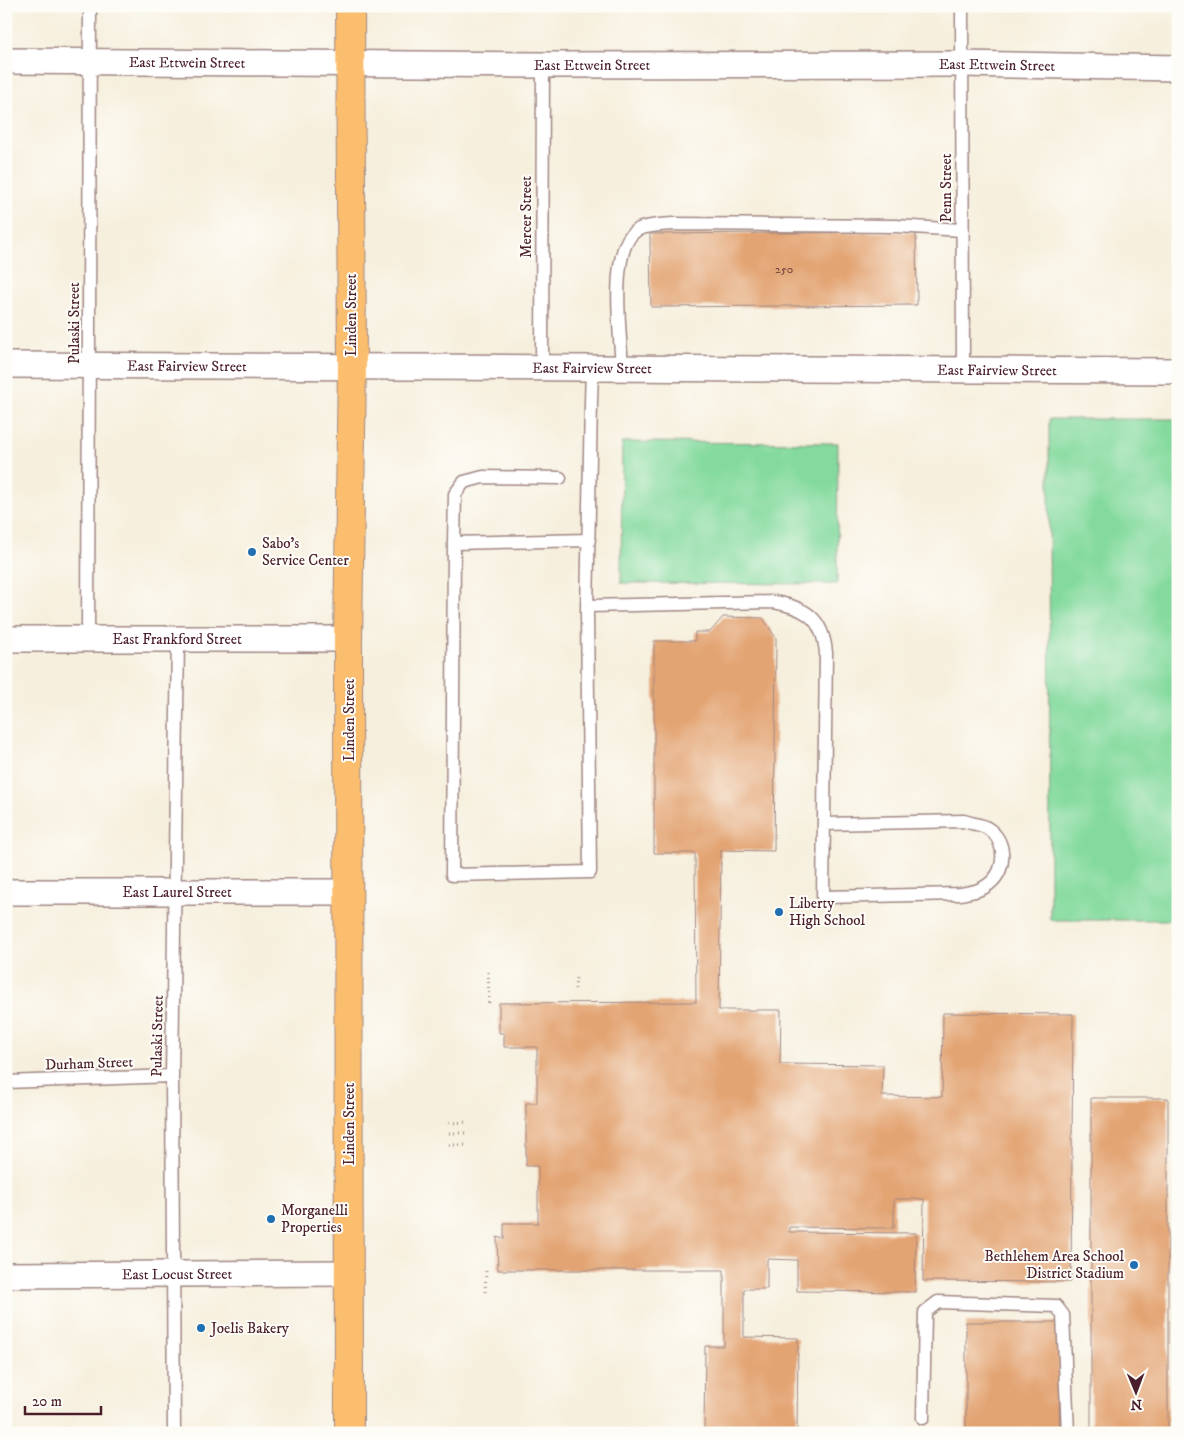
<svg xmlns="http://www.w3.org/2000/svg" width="1184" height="1439" viewBox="0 0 1184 1439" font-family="'IM FELL DW Pica',serif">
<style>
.green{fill:#84da9e;stroke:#677c64}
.building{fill:#e3a473}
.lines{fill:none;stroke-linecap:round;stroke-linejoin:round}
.service-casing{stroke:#a08784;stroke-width:15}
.minor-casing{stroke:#a08784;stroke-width:28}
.primary-casing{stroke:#a08784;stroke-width:30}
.path{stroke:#a08784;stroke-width:3;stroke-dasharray:1 4;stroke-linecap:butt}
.service{stroke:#fff;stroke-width:12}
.minor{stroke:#fff;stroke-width:25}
.primary{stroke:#fbbe6e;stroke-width:28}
.poi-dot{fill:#1f6fb2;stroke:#fdfcf7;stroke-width:2}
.labels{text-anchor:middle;stroke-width:4;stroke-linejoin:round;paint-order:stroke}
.number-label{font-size:12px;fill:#70403d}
.street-label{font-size:15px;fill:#4a1f2b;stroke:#fdfcf7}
.poi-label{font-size:15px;fill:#4a1f2b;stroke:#fdfcf7;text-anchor:start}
</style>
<rect width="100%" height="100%" fill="#fdfcf7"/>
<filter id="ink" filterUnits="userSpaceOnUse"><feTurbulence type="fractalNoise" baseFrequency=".02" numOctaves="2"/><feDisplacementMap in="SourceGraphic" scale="10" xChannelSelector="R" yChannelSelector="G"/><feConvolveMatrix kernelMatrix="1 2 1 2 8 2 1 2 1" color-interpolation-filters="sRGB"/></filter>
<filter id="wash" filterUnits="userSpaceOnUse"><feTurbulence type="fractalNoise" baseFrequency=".0096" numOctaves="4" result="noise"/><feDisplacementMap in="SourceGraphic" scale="20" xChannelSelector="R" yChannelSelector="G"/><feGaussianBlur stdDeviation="1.12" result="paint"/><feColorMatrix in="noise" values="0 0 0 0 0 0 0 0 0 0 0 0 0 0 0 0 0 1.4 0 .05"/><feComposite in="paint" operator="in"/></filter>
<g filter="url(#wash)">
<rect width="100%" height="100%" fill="#f6efdd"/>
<path class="green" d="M1049 419H1178V920H1050Z
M622 442 838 443 837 584 621 583Z"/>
<g id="blocks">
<path class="building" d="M916 232 917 305 651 307 650 234Z
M723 617 763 618 776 638 774 851 721 850 719 1010H781L780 1064 883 1065 882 1096 942 1097 943 1013 1073 1014 1071 1282 923 1281 924 1199H894V1228L789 1227V1232L916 1233 915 1292 797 1291V1260L767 1259V1289H744V1337L798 1338 797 1433H704L705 1346H724V1270H498L497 1237 504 1239V1223H538V1166H526V1103H537V1047H504V1033H499V1003L696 1002 695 853H654V641H695V632H710Z
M1091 1098H1168V1433H1091Z
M966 1322H1060L1059 1433H966Z"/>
</g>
</g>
<g filter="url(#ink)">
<use href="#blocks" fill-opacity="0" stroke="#a08784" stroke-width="1"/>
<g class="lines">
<defs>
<path id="service" d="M962 6 963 369
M622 368C621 338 607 244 639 229 649 225 663 225 673 224L896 226 962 230
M542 369 543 65
M589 540 454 543 452 875 590 872 587 612 591 402 592 369
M454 543 455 494 464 482 483 477 560 478
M588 606 774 602C807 608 823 619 826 653L823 897 960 894C971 892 981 891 989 884 1009 869 1006 835 983 826 977 824 970 823 964 821L824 824
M88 639 90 6
M6 1082 172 1076
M923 1418 925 1312 938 1302 1056 1306 1063 1315 1068 1433
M174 1433 172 1076 178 639"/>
<g id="minor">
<path id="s1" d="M6 61 543 65 962 64 1178 68"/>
<path id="s2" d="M6 365 1178 371"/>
<path id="s3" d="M6 639H348"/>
<path id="s4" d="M6 892H349"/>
<path id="s5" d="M6 1275 349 1273"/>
</g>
<path id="primary" d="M349 1433 348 639 352 365 350 6"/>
</defs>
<use href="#service" class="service-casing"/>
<use href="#minor" class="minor-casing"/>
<use href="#primary" class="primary-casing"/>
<path class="path" d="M488 972 489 1003
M575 989 576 977
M449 1123 467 1122
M449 1133H467
M449 1145H466
M485 1292 486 1270"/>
<use href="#service" class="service"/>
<use href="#minor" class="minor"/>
<use href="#primary" class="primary"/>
</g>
</g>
<g class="poi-dot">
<circle cx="252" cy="552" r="5"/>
<circle cx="779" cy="912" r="5"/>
<circle cx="271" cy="1219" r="5"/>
<circle cx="1134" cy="1265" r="5"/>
<circle cx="201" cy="1328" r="5"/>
</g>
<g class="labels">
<g class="number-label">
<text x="784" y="273">250</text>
</g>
<g class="street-label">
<text dy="5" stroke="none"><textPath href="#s1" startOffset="181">East Ettwein Street</textPath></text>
<text dy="5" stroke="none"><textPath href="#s1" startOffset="586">East Ettwein Street</textPath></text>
<text dy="5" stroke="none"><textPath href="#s1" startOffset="991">East Ettwein Street</textPath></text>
<text transform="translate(946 188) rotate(-90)" y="5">Penn Street</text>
<text transform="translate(526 217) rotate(-90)" y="5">Mercer Street</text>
<text transform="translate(351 315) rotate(-90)" y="5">Linden Street</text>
<text transform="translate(74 323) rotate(-90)" y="5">Pulaski Street</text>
<text dy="5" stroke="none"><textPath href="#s2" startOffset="181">East Fairview Street</textPath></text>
<text dy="5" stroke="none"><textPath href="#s2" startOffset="586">East Fairview Street</textPath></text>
<text dy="5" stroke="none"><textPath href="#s2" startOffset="991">East Fairview Street</textPath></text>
<text dy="5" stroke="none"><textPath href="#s3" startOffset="171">East Frankford Street</textPath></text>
<text transform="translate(349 720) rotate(-90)" y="5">Linden Street</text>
<text dy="5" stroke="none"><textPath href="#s4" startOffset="171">East Laurel Street</textPath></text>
<text transform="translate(157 1036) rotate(-89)" y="5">Pulaski Street</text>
<text transform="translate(89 1063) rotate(-2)" y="5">Durham Street</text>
<text transform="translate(349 1124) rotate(-90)" y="5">Linden Street</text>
<text dy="5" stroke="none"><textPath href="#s5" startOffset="171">East Locust Street</textPath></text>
</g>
<g class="poi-label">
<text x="262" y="548">Sabo's<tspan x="262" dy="17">Service Center</tspan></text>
<text x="789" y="908">Liberty<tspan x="789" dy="17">High School</tspan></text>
<text x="281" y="1215">Morganelli<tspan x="281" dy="17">Properties</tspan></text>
<text x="1124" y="1261" text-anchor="end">Bethlehem Area School<tspan x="1124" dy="17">District Stadium</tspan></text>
<text x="211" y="1333">Joelis Bakery</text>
</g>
</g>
<rect width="1184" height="1439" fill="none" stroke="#fdfcf7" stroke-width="25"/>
<g transform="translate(1136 1392) rotate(179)" stroke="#fdfcf7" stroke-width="4" paint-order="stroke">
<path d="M0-4L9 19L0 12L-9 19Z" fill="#4a1f2b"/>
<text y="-8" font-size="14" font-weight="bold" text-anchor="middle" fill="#4a1f2b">N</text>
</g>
<path d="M25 1406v8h76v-8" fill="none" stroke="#4a1f2b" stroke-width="2.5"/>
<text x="32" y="1406" font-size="15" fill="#4a1f2b" stroke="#fdfcf7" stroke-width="4" paint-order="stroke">20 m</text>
</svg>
